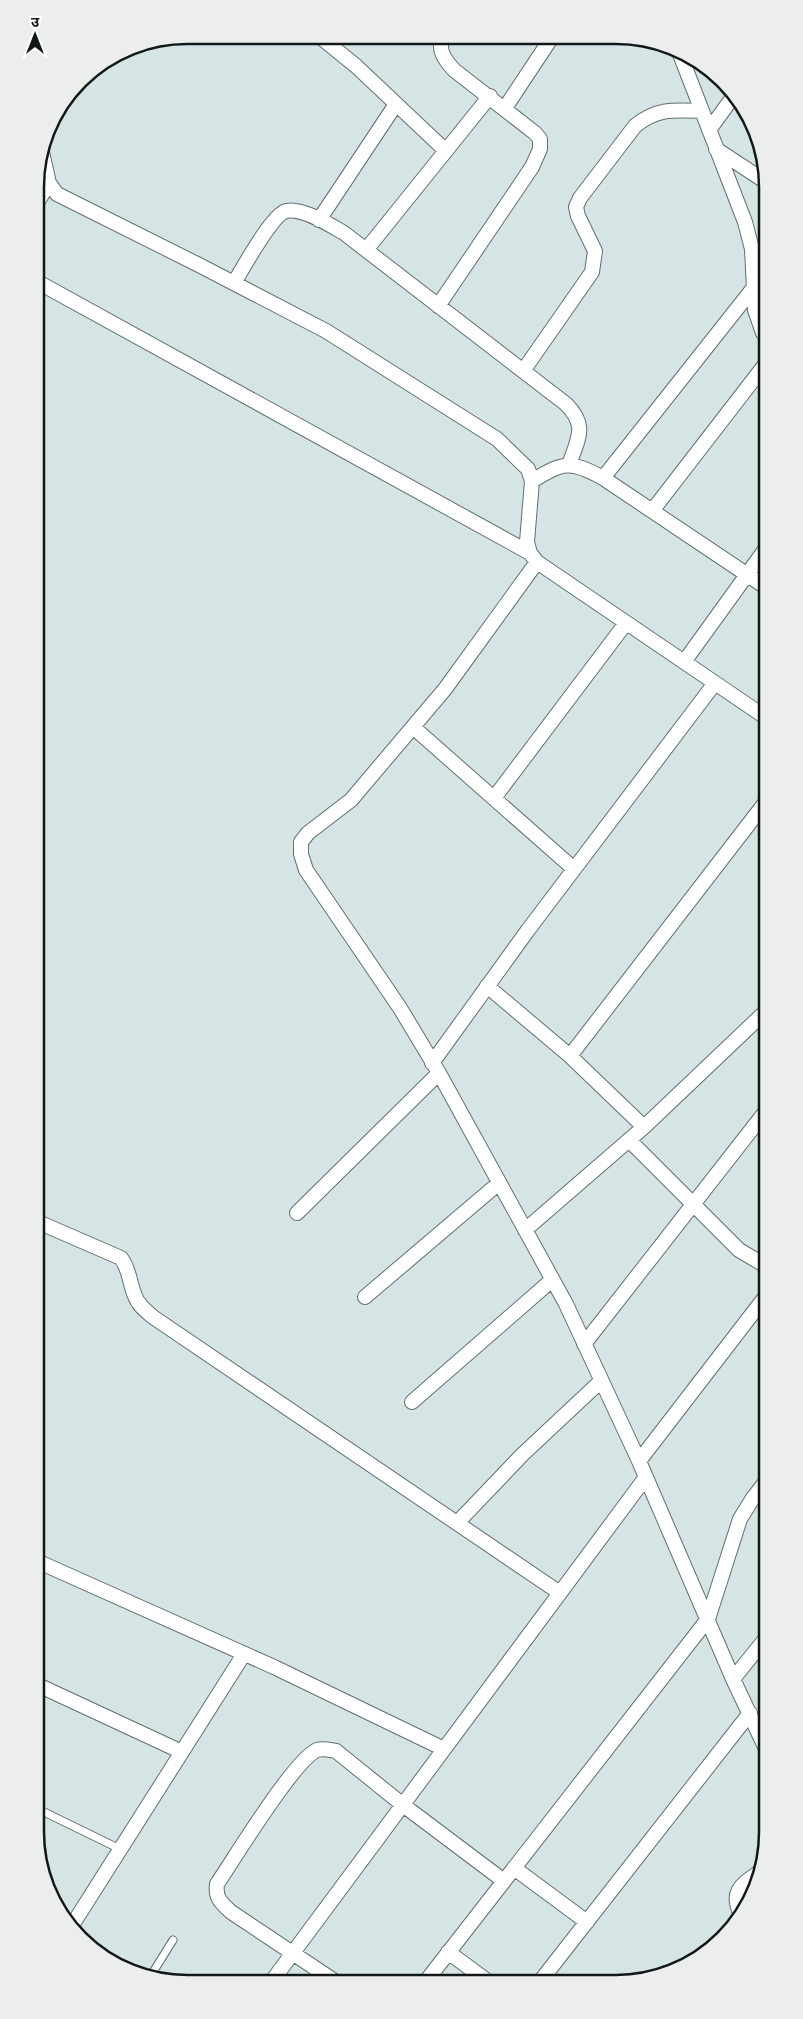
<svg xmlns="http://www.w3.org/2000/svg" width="803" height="2019" viewBox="0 0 803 2019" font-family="Manrope,'Noto Sans Devanagari',sans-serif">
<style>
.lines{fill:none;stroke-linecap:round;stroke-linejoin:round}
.lane-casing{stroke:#616f6f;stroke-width:9}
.street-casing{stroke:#616f6f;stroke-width:16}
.lane{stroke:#fff;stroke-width:7}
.street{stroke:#fff;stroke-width:14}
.rim{fill:none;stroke:#121818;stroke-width:2.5}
</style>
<rect width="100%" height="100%" fill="#d5e5e5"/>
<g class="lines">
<defs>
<path id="lane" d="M40 1810 120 1849
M150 1977 173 1940"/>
<path id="street" d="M319 36 356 66 446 151
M678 49 745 222 752 249 755 310 763 333
M505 108 552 37
M709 130 733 97
M716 149 763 180
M42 152 49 183 57 194 199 265 326 331 497 439 528 469 532 481 527 542 530 553 537 562 765 717
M35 206 49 183
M319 220 396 104
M366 250 490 96
M36 281 530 553
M234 283C243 268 272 215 286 211 302 207 330 225 344 233L566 404C588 426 578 438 569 465
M438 306 532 167 540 149V139L535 133 454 70C445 60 437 50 443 37
M523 371 592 272 595 251 578 216 576 207 580 198 635 126C657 108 674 110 701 111
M603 478 755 286
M532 481C563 462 570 460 603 478L764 586
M652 511 764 366
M537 562 445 689 351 800 308 833 301 842V854L306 870 400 1008 439 1073 566 1304 639 1461 733 1679 767 1751
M684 662 764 551
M413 727 574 869
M494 798 626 623
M487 986 570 1056 644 1127
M570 1056 765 803
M432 1063 528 930 715 683
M629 1140 739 1250 766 1266
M297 1213 439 1073
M38 1222 121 1258C130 1270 129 1282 135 1296 138 1305 146 1311 153 1317L560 1593
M525 1230 644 1127 765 1012
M365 1297 499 1183
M584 1344 766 1111
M412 1402 552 1280
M639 1461 766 1296
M457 1523 523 1454 601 1381
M39 1562 274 1667 444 1749
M733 1679 767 1637
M40 1686 182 1752
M514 1868 587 1922
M741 1915C729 1890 743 1884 761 1871
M71 1927 244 1654
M448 1952 486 1980
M542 1979 750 1713
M333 1980 231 1912C221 1903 215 1898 217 1884 234 1859 294 1760 317 1750 323 1748 330 1750 336 1751L403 1805 504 1881
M427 1980 708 1619 740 1519 753 1498 767 1480
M272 1981 646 1477"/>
</defs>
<use href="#lane" class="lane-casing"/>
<use href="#street" class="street-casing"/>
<use href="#lane" class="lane"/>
<use href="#street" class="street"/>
</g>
<path d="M0 0H803V2019H0ZM187 44H616A143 143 0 0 1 759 187V1832A143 143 0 0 1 616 1975H187A143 143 0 0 1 44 1832V187A143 143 0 0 1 187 44Z" fill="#eceded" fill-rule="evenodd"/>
<path class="rim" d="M187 44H616A143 143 0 0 1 759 187V1832A143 143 0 0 1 616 1975H187A143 143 0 0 1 44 1832V187A143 143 0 0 1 187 44Z"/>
<g transform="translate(35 35)" stroke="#ffffff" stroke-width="4" paint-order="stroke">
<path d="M0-4L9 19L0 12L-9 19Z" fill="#121818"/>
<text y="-8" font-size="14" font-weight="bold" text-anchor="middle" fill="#121818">उ</text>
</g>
</svg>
